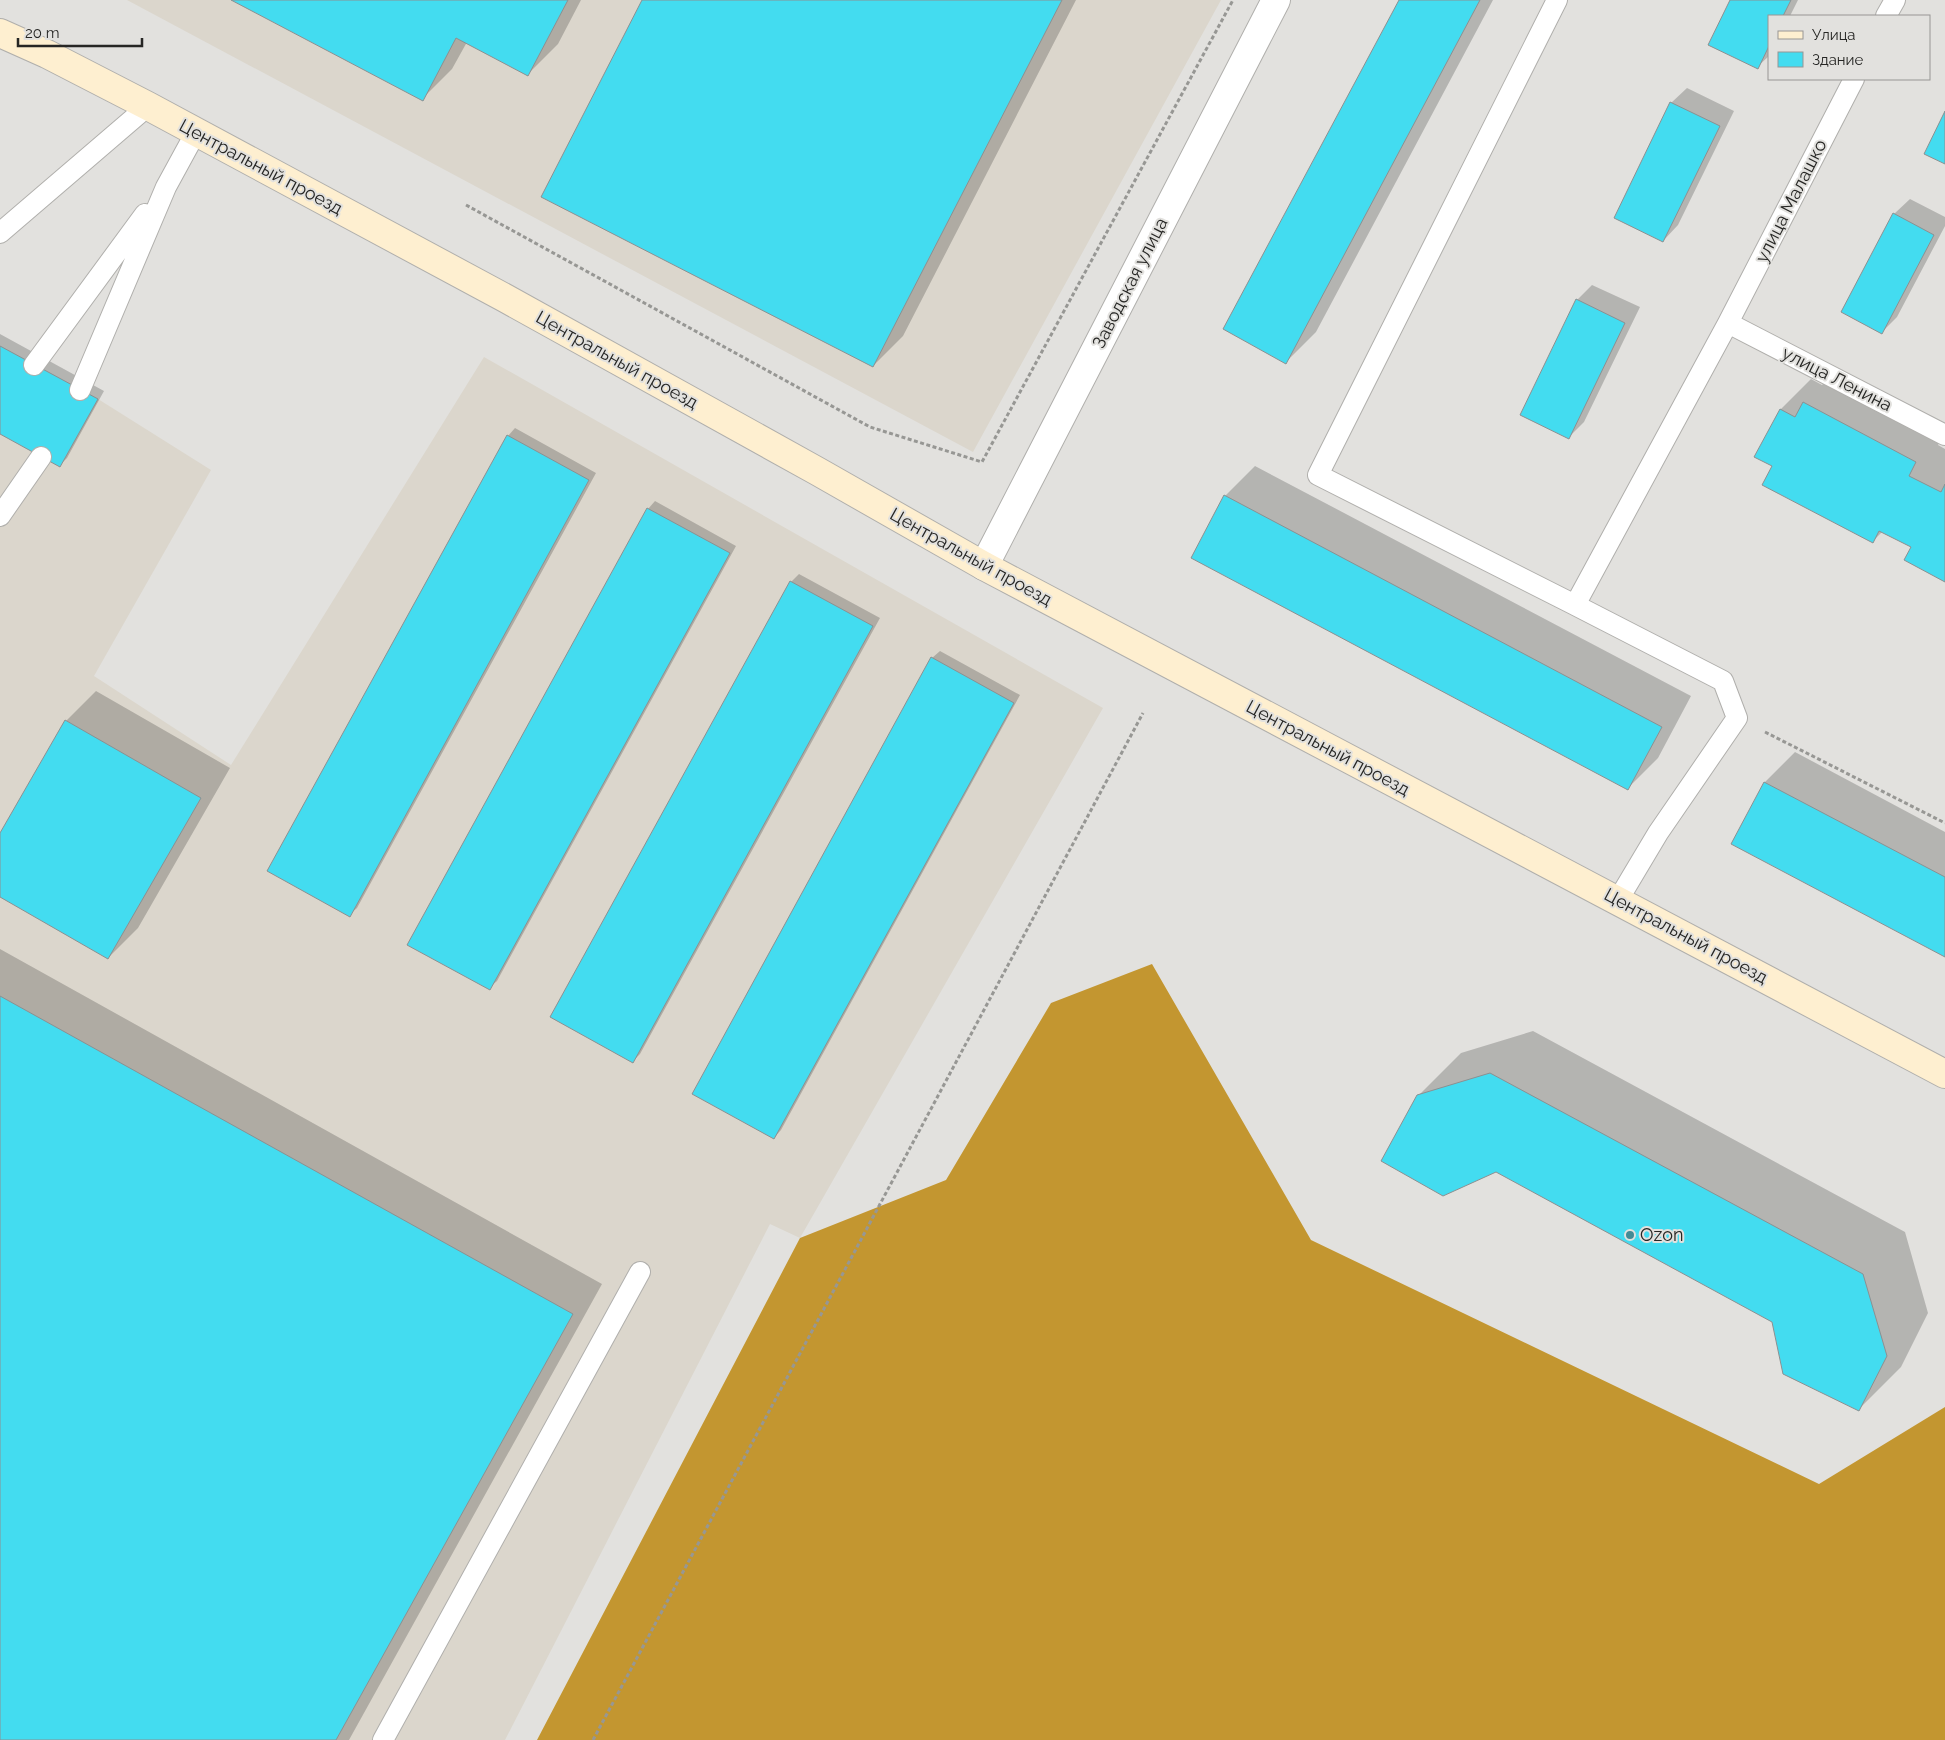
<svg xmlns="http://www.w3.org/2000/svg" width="1945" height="1740" viewBox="0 0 1945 1740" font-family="Raleway,sans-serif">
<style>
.built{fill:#dbd6cc}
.forest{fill:#c39630}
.shadow{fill:#0003}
.building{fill:#43dcf0;stroke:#8c9091}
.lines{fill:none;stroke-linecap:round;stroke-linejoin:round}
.service-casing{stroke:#b0afac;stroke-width:22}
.tertiary-casing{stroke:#b0afac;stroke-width:30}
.secondary-casing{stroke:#b0afac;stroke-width:30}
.path{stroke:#979794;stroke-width:3;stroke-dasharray:4 2.5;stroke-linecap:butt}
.service{stroke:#fff;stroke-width:20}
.tertiary{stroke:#fff;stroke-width:28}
.secondary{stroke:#feefd0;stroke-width:28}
.poi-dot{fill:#438a94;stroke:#e2e1de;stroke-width:2}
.labels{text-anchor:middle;stroke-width:4;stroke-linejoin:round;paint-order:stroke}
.street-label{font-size:18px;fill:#262624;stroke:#e2e1de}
.poi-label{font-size:18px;fill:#262624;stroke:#e2e1de;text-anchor:start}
</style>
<rect width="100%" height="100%" fill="#e2e1de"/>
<path class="built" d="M127 0H1221L973 452Z
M0 346 98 399 211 470 94 676 231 765 484 357 1103 708 800 1238 770 1224 505 1740H0Z"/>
<path class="forest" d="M1152 964 1311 1240 1819 1484 1945 1407V1740H537L800 1238 946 1180 1051 1003Z"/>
<path class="shadow" d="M234 0H581L558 44 528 74 467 42 452 69 422 99Z
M643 0H1076L903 336 873 366Z
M1400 0H1493L1316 332 1286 362Z
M1732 0H1798L1790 16H1769V56L1757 67Z
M1687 88 1734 111 1678 225 1663 241 1671 103Z
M1910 199 1945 217V226L1897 317 1882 332 1894 214Z
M1592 285 1640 307 1584 422 1568 438 1577 300Z
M0 334 104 391 67 458 59 466 0 433Z
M1834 373 1945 433 1938 445 1945 449V580L1913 547 1883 531 1872 542 1774 466 1756 457 1781 409 1811 379 1822 385Z
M515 428 596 473 357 908 349 915 508 436Z
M1255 466 1691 696 1658 758 1628 788 1225 496Z
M655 501 736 546 497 981 489 988 648 509Z
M799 574 880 618 640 1054 633 1061 552 1017 791 582Z
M940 651 1020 695 781 1130 774 1138 932 658Z
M96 691 230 768 138 928 108 958 0 896V835L66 721Z
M1795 752 1945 832V956L1733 844 1765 782Z
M0 949 602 1284 349 1740H0Z
M1533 1031 1905 1232 1928 1313 1901 1367 1859 1409 1773 1321 1496 1171 1418 1096 1461 1053Z"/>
<path class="building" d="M231 0H568L528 76 456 38 423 101Z
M642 0H1062L873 367 541 197Z
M1399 0H1480L1286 364 1223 329Z
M1730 0H1791L1783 16H1769V46L1758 69 1708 45Z
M1670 102 1720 126 1663 242 1614 218Z
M1945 111V164L1924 154Z
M1893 213 1934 235 1882 334 1841 312Z
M1576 299 1625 323 1569 439 1520 415Z
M0 346 98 399 60 467 0 434Z
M1803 402 1916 462 1909 476 1941 492 1945 484V582L1904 560 1911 547 1879 531 1873 543 1762 485 1772 466 1754 457 1780 409 1795 417Z
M507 435 589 480 350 917 267 871Z
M1224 495 1662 727 1628 790 1191 558Z
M647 508 730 553 490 990 407 945Z
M790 581 873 626 633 1063 550 1017Z
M931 657 1014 703 774 1139 692 1094Z
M65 720 201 798 108 959 0 897V833Z
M1764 782 1945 877V957L1731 844Z
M0 996 573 1314 336 1740H0Z
M1490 1073 1863 1274 1887 1356 1859 1411 1783 1374 1772 1322 1496 1172 1443 1196 1381 1161 1417 1095Z"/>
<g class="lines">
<defs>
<path id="service" d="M1557 0 1318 475 1575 605
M1886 16 1895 0
M0 233 148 106
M1728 323 1945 435
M34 365 145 214
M80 390 166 187 196 132
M0 516 41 457
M1618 900 1658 833 1737 718 1723 681 1575 605 1728 323 1854 79
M383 1740 640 1272"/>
<path id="tertiary" d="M984 566 1276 0"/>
<path id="secondary" d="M0 33 47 54 148 106 505 298 817 471 984 566 1945 1074"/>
</defs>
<use href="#service" class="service-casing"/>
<use href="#tertiary" class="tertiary-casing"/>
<use href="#secondary" class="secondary-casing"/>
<path class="path" d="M466 205 870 427 982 462 1233 0
M1765 732 1945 823
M593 1740 1143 713"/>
<use href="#service" class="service"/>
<use href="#tertiary" class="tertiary"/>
<use href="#secondary" class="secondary"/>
</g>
<circle class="poi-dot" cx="1630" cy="1235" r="5"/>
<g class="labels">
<g class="street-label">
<text transform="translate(261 167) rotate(28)" y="6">Центральный проезд</text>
<text transform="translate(1791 201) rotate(-63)" y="6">улица Малашко</text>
<text transform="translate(1130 283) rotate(-63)" y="6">Заводская улица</text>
<text transform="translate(617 360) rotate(29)" y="6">Центральный проезд</text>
<text transform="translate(1837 379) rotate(27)" y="6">улица Ленина</text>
<text transform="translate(971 557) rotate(29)" y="6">Центральный проезд</text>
<text transform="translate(1328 748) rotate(28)" y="6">Центральный проезд</text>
<text transform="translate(1686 936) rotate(28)" y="6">Центральный проезд</text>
</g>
<g class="poi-label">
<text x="1640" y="1241">Ozon</text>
</g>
</g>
<rect x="1768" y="15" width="162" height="65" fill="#e2e1de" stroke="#979694"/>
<rect x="1778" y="31" width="25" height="8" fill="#feefd0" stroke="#979694"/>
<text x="1812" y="40" font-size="15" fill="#262624">Улица</text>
<rect x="1778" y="52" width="25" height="15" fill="#43dcf0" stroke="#979694"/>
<text x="1812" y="65" font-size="15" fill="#262624">Здание</text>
<path d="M18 38v8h124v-8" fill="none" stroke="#262624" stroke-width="2.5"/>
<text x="25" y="38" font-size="15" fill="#262624" stroke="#e2e1de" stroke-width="4" paint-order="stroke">20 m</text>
</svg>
